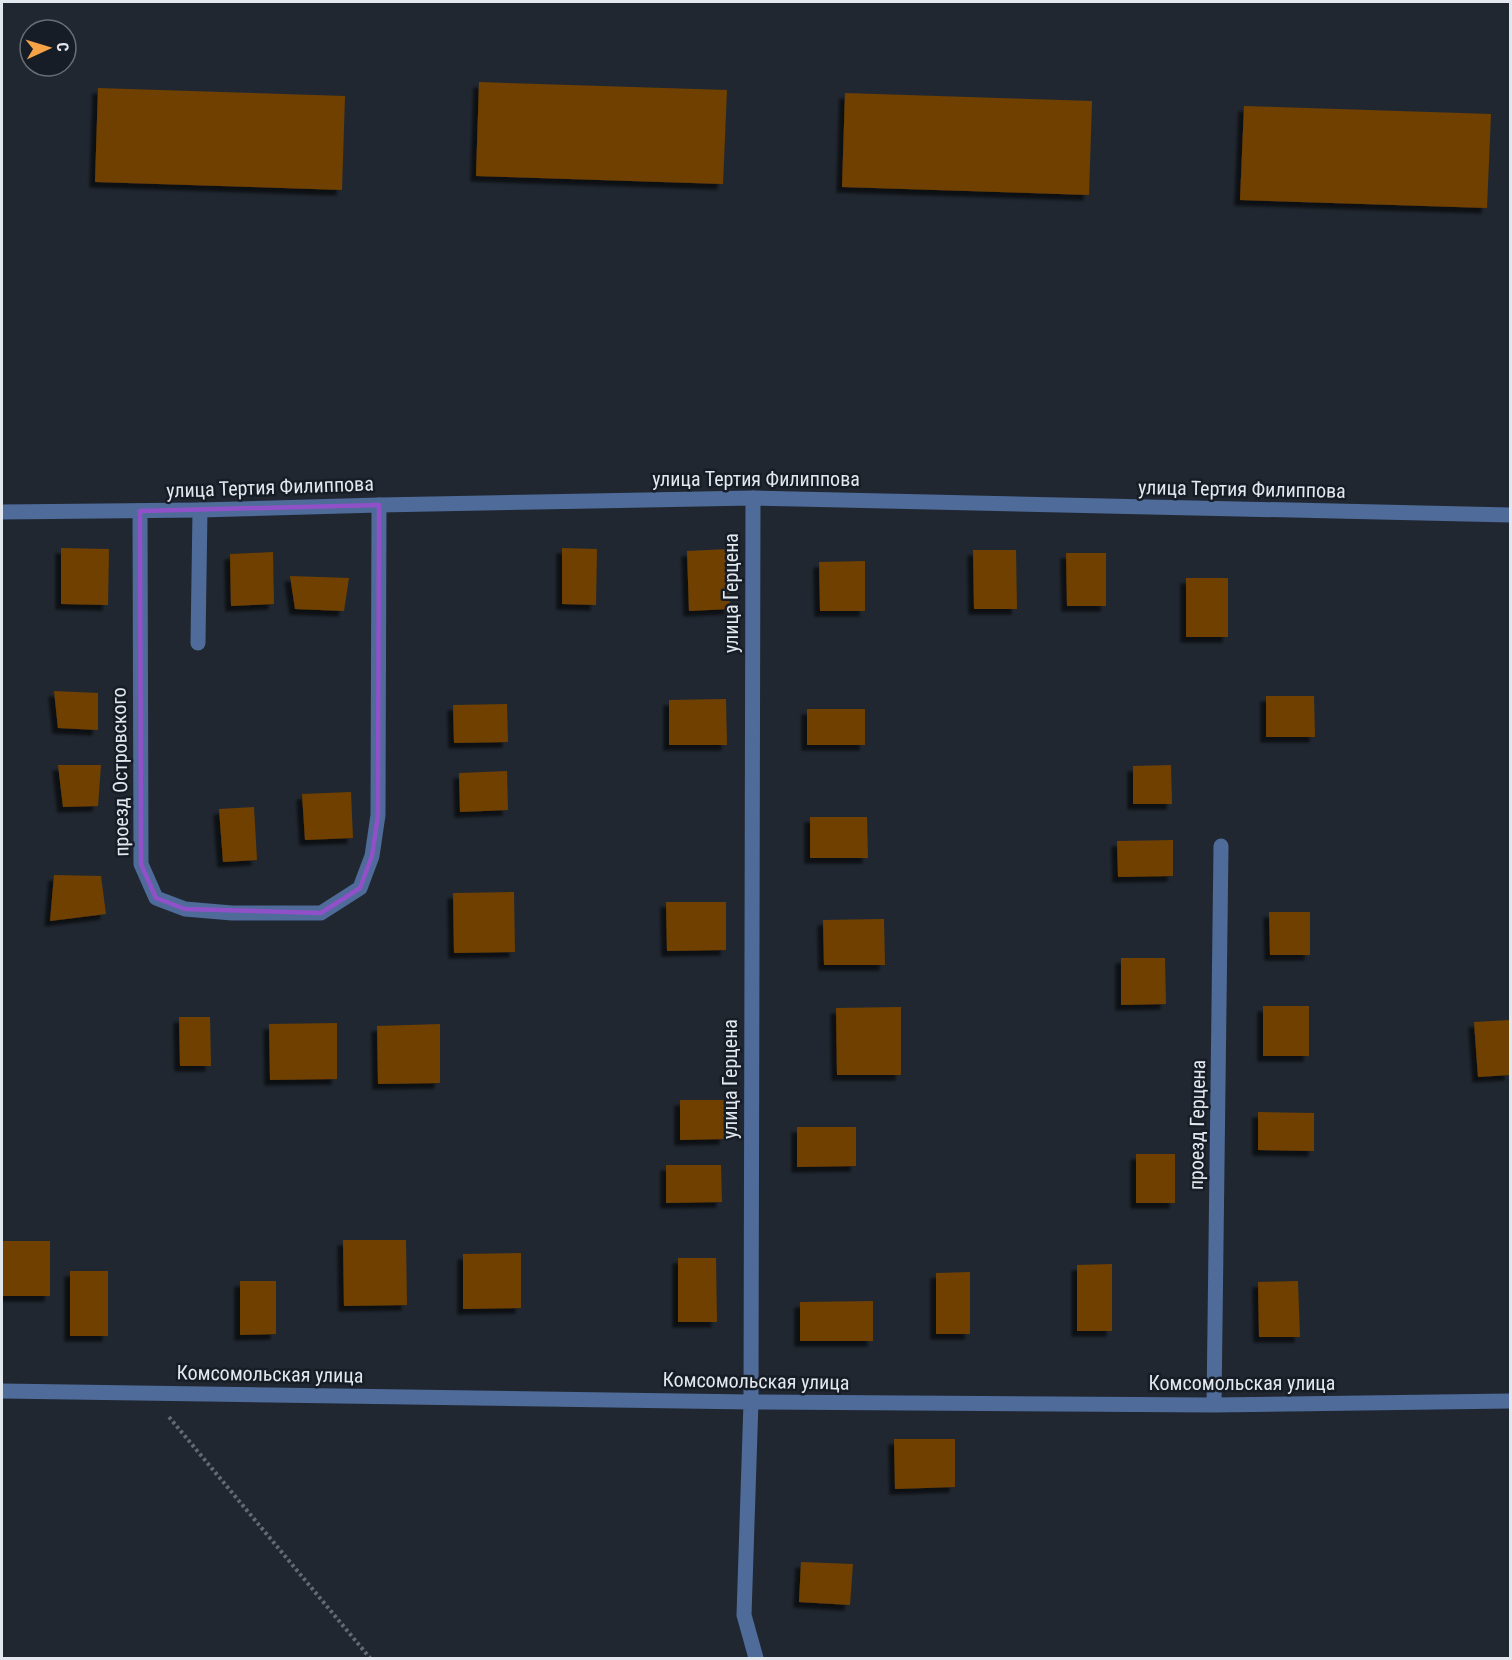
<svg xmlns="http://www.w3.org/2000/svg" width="1512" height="1660" viewBox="0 0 1512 1660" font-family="'Roboto Condensed',sans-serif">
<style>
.building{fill:#6f4000;filter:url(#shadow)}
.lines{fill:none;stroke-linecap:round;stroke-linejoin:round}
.path{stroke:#646a72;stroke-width:4;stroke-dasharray:3 3;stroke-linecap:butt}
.minor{stroke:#4f6b99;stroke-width:15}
.tertiary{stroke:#4f6b99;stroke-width:15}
.marked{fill:none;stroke:#9051c8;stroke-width:4.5;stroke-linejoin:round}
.labels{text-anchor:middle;stroke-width:5;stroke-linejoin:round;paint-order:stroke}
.street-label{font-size:20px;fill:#e3e7ee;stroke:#171d26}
</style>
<defs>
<filter id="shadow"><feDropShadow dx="-5.5" dy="5.5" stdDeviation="1.5" flood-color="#0009"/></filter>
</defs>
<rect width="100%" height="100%" fill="#202730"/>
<path class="building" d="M479 82 727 90 723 184 476 176Z
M98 88 345 96 342 190 95 182Z
M845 93 1092 101 1089 195 842 187Z
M1244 106 1491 114 1487 208 1240 200Z
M61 548 109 549 108 605 61 604Z
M562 548 597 549 596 605 562 604Z
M728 549 730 609 689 611 687 551Z
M973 550H1016L1017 609H974Z
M273 552 274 604 231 606 230 554Z
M1066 553H1106V606H1067Z
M865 561V611H820L819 562Z
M290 576 349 578 344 611 295 609Z
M1186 578H1228V637H1186Z
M54 691 98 693V730L58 728Z
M1266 696H1314L1315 737H1266Z
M726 699 727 745H669V700Z
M507 704 508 742 454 743 453 705Z
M807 709H865V745H807Z
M58 765H101L98 806 63 807Z
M1171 765 1172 804H1133V766Z
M507 771 508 810 460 812 459 773Z
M351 792 353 838 305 840 302 794Z
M254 807 257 860 223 862 219 809Z
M810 817H867L868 858H810Z
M1173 840V876L1118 877 1117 841Z
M54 875 101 876 106 914 50 921Z
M514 892 515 952 454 953 453 893Z
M666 902H726V950L667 951Z
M1269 912H1310V955H1270Z
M884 919 885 965H824L823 920Z
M1121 958H1165L1166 1004 1121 1005Z
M1263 1006H1309V1056H1263Z
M901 1007V1075H837L836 1008Z
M179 1017H210L211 1066H180Z
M1510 1020V1075L1478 1077 1474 1022Z
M337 1023V1079L270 1080 269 1024Z
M440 1024V1083L378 1084 377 1026Z
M680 1100H724L725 1139 680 1140Z
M1258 1112 1314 1113V1151L1258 1150Z
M797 1127H856V1166L797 1167Z
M1136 1154H1175V1203H1136Z
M666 1165H721L722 1202 666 1203Z
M343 1240H406L407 1305 344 1306Z
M2 1241H50V1296H2Z
M521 1253V1308L463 1309V1254Z
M678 1258H716L717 1322H678Z
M1112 1264V1331H1077V1265Z
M70 1271H108V1336H70Z
M970 1272V1334H936V1273Z
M240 1281H276V1334L240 1335Z
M1298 1281 1300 1337H1259L1258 1282Z
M873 1301V1341H800V1302Z
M894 1439H955V1487L895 1489Z
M801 1562 853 1564 850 1605 799 1602Z"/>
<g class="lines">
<path class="path" d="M169 1417 370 1658"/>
<path class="minor" d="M753 498 751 1402 744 1615 756 1658
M140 511 141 864 156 898 185 909 232 913H321L360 888 372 856 378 815 379 505
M198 643 200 510
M2 1391 751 1402 1214 1405 1510 1401
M1214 1405 1221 846"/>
<path class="tertiary" d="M2 512 200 510 379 505 753 498 1510 515"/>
</g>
<path class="marked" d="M379 505 378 815 372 856 360 888 321 913 185 909 156 898 141 864 140 511Z"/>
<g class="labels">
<g class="street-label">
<text x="756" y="486">улица Тертия Филиппова</text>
<text transform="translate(270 487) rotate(-2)" y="7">улица Тертия Филиппова</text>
<text transform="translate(1242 489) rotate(1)" y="7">улица Тертия Филиппова</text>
<text transform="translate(731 593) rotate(-90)" y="7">улица Герцена</text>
<text transform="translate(120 772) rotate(-91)" y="7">проезд Островского</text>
<text transform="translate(730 1079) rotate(-90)" y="7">улица Герцена</text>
<text transform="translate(1197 1125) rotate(-89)" y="7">проезд Герцена</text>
<text transform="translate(270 1374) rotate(1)" y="7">Комсомольская улица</text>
<text transform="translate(756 1381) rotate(1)" y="7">Комсомольская улица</text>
<text x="1242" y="1390">Комсомольская улица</text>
</g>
</g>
<rect width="1512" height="1660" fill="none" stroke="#e3e7ee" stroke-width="6"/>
<g transform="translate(48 48) rotate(86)"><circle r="28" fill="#171d26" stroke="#696e76" stroke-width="1.5"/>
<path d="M0-4.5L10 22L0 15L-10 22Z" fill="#f6a247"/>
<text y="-9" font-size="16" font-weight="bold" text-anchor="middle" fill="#e3e7ee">С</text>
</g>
</svg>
